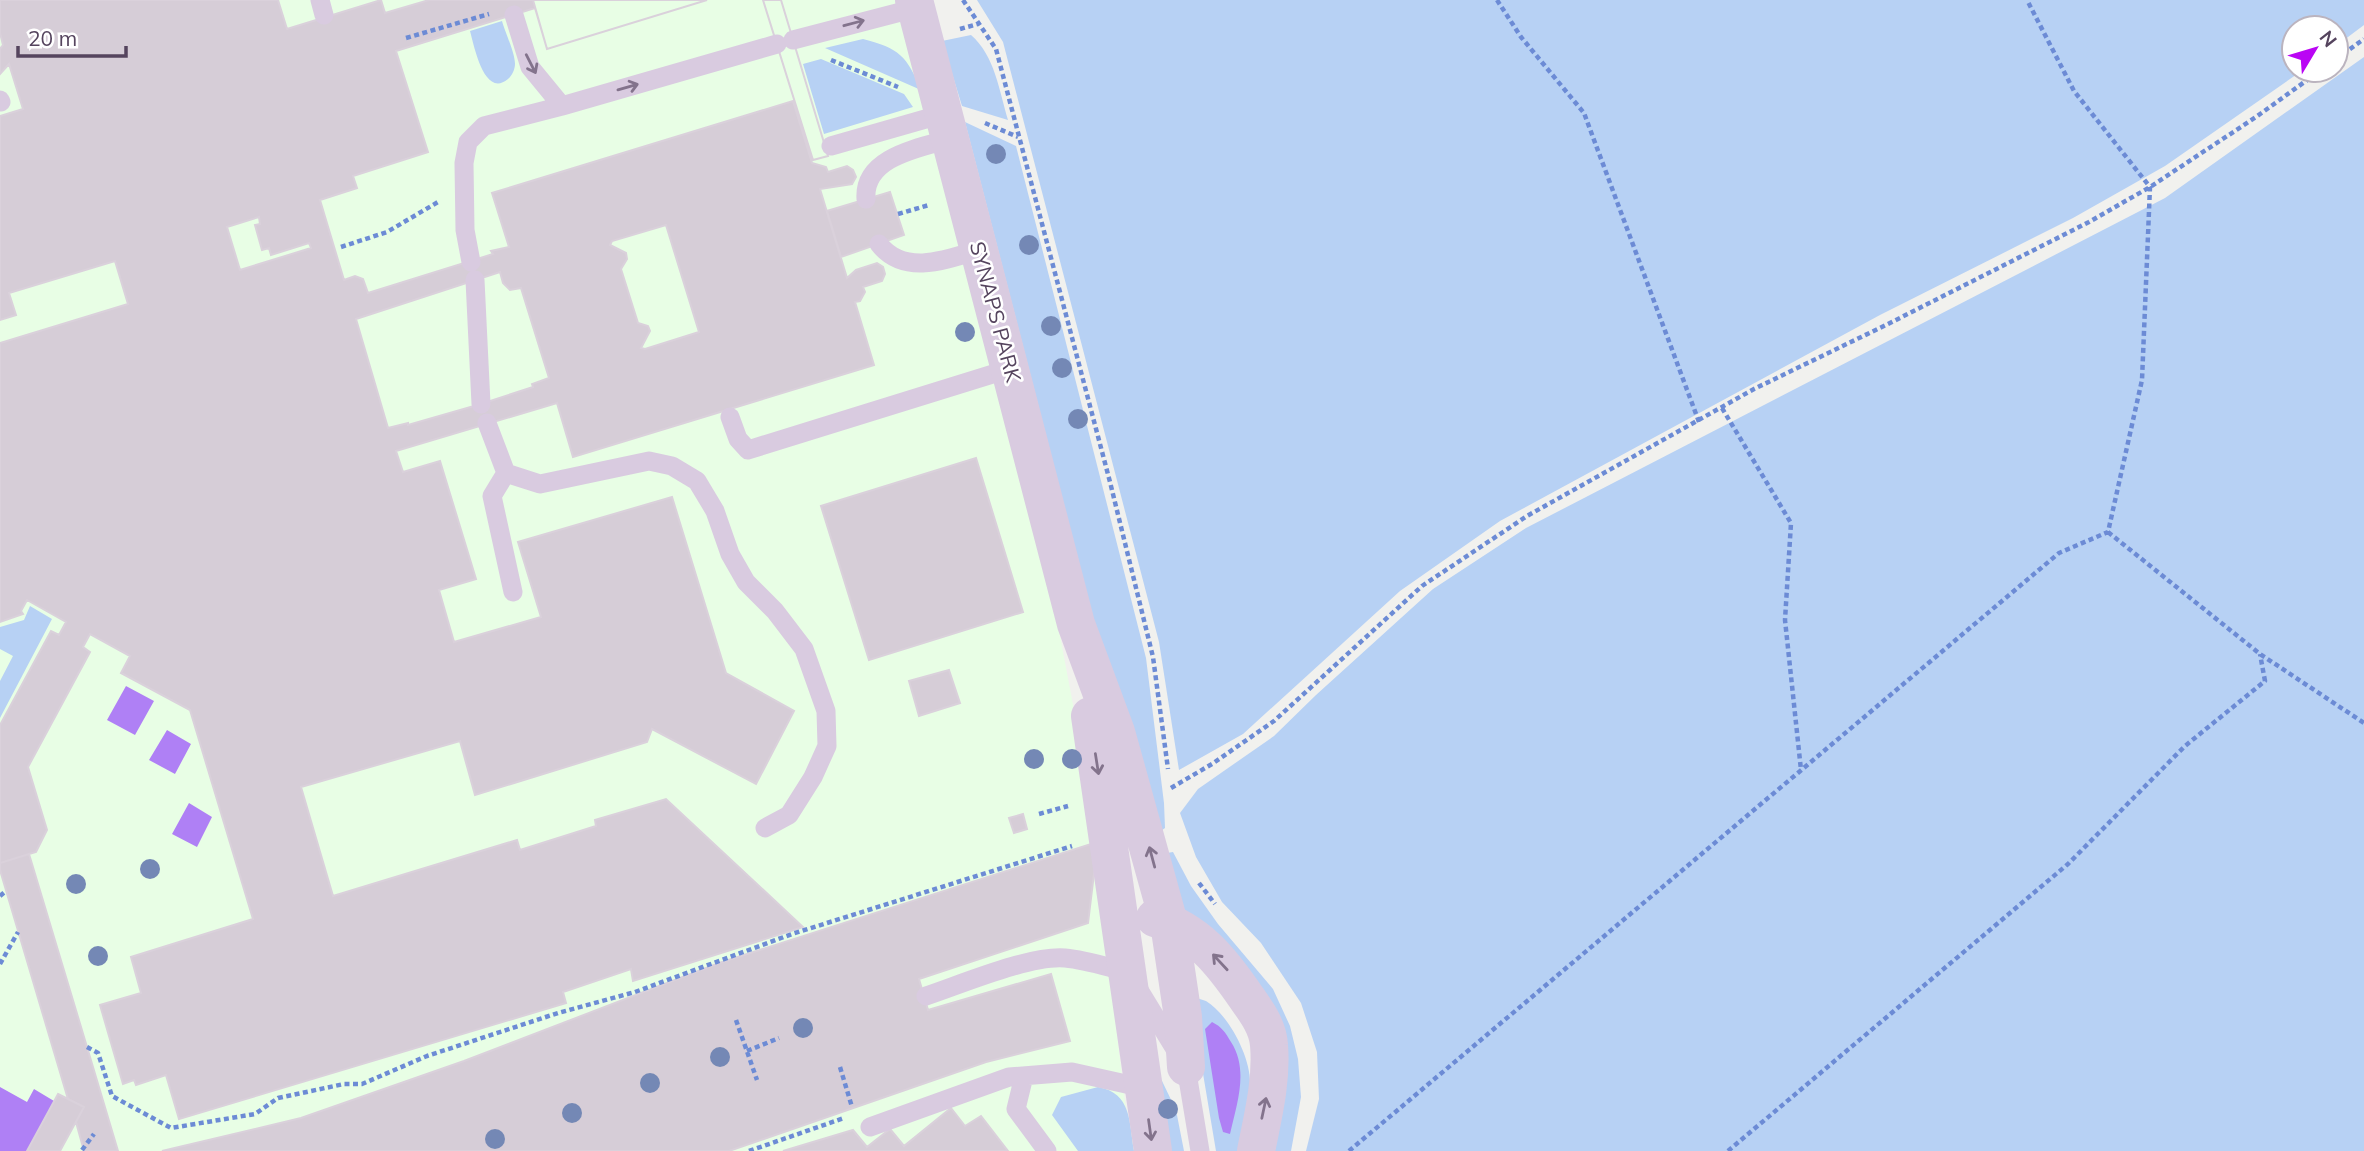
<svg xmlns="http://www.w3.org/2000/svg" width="2364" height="1151" viewBox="0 0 2364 1151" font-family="Mulish,sans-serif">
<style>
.commercial{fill:#e8fee5}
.green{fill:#b7d1f4}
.water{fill:#af80f5}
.building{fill:#d6cdd7;stroke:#dad1db;stroke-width:2;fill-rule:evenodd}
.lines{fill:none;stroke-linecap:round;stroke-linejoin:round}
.path{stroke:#6c8bd5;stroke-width:4.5;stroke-dasharray:5 3.5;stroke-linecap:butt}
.service{stroke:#d9cbe0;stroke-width:19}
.minor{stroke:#d9cbe0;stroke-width:38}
.tree{fill:#7488b5}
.oneway{stroke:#83738c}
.labels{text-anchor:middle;stroke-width:5;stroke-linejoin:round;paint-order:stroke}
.street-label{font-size:21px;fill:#55445e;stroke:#fff}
</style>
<rect width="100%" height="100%" fill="#f1f1ee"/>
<path class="commercial" d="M0 0H899L1057 620 1089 789 1125 1102 1134 1151H0Z"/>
<path class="green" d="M977 0H2364V25L2336 46V28H2294V70H2303L2165 166 2073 218 1880 315 1500 521 1400 591 1243 734 1179 770 1159 642 1003 42Z
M502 21C505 32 515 53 515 64 515 69 512 76 508 79 484 99 474 45 470 31Z
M971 35C995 56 999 90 1008 120L962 106 942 41Z
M863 39C899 48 907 56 921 90L825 48Z
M2364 57V1151H1306L1319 1099 1317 1052 1301 1003 1261 943 1222 902 1196 857 1180 813 1198 789 1274 736 1316 695 1433 589 1526 528 2165 198Z
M821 59 904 94 913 107 824 134 803 64Z
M965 122 1016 146 1146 658 1164 803 1165 828 1154 836 1108 676Z
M30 606 52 619 0 718V681L13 656 0 649V627L24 620Z
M1173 852 1191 886 1218 924 1273 989 1290 1026 1298 1059 1301 1097 1291 1151H1274L1284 1102 1189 921 1161 854Z
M1190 996C1195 998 1201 999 1206 1001 1229 1015 1252 1059 1250 1086 1249 1108 1243 1130 1240 1151H1216Z
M1162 1081 1176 1110 1184 1151H1167L1155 1082Z
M1098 1087C1132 1093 1129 1122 1134 1151H1078L1052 1115 1061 1097Z"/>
<path class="water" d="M126 686 154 701 135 735 107 720Z
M167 730 191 744 175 774 149 760Z
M189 803 212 817 197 847 172 834Z
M1212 1022C1222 1027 1225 1032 1231 1042 1249 1070 1237 1103 1230 1134L1223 1132 1219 1118 1205 1029Z
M0 1087 27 1102 34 1089 54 1101 27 1151H0Z"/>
<path class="building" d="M0 0H278L287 29 381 0 385 13 429 0H707L547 49 535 8 396 51 428 152 353 176 357 188 320 200 344 280 355 276 363 279 368 293 493 254 491 251 509 247 492 193 793 101 812 163 826 167 828 172 847 166 853 170 856 177 852 184 820 189 847 278 856 270 877 263 883 267 885 274 882 281 863 287 865 292 860 301 855 302 874 365 573 457 557 403 396 451 403 472 440 461 476 579 439 590 454 642 541 617 518 542 672 497 726 673 794 711 756 784 652 729 647 742 475 795 460 741 301 787 333 896 517 840 520 850 596 826 595 820 666 799 803 927 633 981 631 969 563 992 566 1003 179 1119 166 1075 136 1085 134 1080 123 1084 100 1005 141 993 131 957 253 919 190 710 121 673 130 656 90 634 83 647 90 652 28 767 47 830 36 852 0 863V725L51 631 59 635 66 622 27 600 21 611 23 614 0 622V343L128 304 115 261 9 293 16 315 0 320V116L23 109 9 64 0 74V49L3 45 0 33ZM259 217 260 224 255 225 262 250 269 248 271 255 309 243 311 248 240 270 227 227ZM666 225 699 332 645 349 641 348 650 331 648 326 638 323 621 269 627 259 626 253 610 245 612 241ZM500 272 503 283 510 290 521 288 549 378 532 384 533 387 481 404 408 425V423L388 428 356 319Z
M533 0H707L547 49Z
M763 0H781L828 156 813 160Z
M763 0H781L828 156 813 160Z
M890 192 904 235 841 257 827 211Z
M976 458 1023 612 869 660 821 506Z
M949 670 960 703 919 716 909 681Z
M1023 814 1027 829 1014 833 1009 818Z
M1094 843 1096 857 1088 923 919 979 928 1010 1051 974 1070 1041 986 1062 729 1151H162L301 1118 464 1061 719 963Z
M29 854 87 1047 118 1151H84L76 1122 84 1107 68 1099 0 870V863Z
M58 1094 84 1107 60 1151H27Z
M951 1108 965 1126 981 1116 1008 1151H783L853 1130 867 1147 890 1129 904 1146Z"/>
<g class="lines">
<path class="path" d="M963 0 996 49 1110 482 1153 657 1168 769
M1497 0 1521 37 1584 113 1699 422
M960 29 978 24
M406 38 489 14
M2336 59 2364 39
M831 60 898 87
M985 123 1018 137
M898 214 929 205
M341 247 387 232 438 202
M1722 408 1791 523 1785 620 1801 770
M2108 532 2260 654 2364 723
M1171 788 1212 764 1274 721 1422 586 1527 516 1754 389 1888 324 2089 222 2150 187 2256 117 2321 70
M1039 814 1068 806
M1199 883 1215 904
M0 896 6 891
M0 964 18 932
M736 1020 757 1080
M87 1047 98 1053 112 1096 171 1128 255 1114 278 1098 344 1084H362L427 1056 558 1013 635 992 792 934 1072 846
M747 1051 779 1038
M840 1067 852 1107
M82 1150 94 1134
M749 1151 844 1118
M1349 1151 2059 553 2108 532 2142 380 2150 187 2074 91 2027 0
M1728 1151 2068 864 2185 746 2265 681 2260 654"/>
<path class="service" d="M320 0 324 15
M514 15 530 67 562 106
M793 40 916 8
M0 100 1 102
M831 146 943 114
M866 199C863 157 919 148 950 139
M879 244C904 276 946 260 978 250
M471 262 465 230 464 163 468 142 484 126 562 106 777 44
M475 280 481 404
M730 417 738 439 748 450 1009 369
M487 423 506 473 540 484 649 461 672 466 697 481 715 511 730 554 746 582 775 611 804 649 826 711 827 746 813 777 789 815 765 828
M506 473 492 496 513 592
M926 996C962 984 1030 955 1065 958 1087 960 1107 967 1128 972L1186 1067 1200 1151
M1024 1076 1016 1109 1047 1151
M870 1127 1009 1077 1072 1072 1144 1088"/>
<path class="minor" d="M914 0 1076 624 1116 732 1169 923 1183 1017 1186 1067
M1090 716 1153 1151
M1155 918C1198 931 1222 962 1246 997 1256 1011 1268 1027 1269 1045 1272 1080 1263 1116 1256 1151"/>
</g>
<g class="tree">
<circle cx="996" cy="154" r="10"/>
<circle cx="1029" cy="245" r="10"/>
<circle cx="1051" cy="326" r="10"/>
<circle cx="965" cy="332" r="10"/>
<circle cx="1062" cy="368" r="10"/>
<circle cx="1078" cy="419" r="10"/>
<circle cx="1034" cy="759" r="10"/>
<circle cx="1072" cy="759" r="10"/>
<circle cx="150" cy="869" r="10"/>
<circle cx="76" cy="884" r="10"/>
<circle cx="98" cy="956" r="10"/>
<circle cx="803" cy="1028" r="10"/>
<circle cx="720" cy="1057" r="10"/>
<circle cx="650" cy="1083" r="10"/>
<circle cx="1168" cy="1109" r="10"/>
<circle cx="572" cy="1113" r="10"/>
<circle cx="495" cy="1139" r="10"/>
</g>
<defs><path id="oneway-shaft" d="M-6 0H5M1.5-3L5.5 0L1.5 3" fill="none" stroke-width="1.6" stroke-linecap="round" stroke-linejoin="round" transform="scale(1.75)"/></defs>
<g class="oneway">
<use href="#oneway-shaft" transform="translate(854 23) rotate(-15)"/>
<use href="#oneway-shaft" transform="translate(531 64) rotate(63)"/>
<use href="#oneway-shaft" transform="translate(628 87) rotate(-16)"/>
<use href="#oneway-shaft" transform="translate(1097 764) rotate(81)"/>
<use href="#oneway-shaft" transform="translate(1152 857) rotate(-105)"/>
<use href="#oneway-shaft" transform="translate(1220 962) rotate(-133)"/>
<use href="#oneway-shaft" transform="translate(1264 1108) rotate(-78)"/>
<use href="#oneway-shaft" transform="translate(1150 1130) rotate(82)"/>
</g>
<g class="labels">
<g class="street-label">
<text transform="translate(995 312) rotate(75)" y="7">SYNAPS PARK</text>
</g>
</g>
<g transform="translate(2315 49) rotate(52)"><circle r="33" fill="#ffffff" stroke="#bbb4bf" stroke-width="2"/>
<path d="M0-5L12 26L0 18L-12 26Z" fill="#ba05f4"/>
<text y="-10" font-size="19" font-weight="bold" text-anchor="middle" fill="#55445e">N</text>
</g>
<path d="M18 46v10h108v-10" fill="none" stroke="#55445e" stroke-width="3.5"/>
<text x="28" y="46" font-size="21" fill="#55445e" stroke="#ffffff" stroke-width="5" paint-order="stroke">20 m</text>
</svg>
